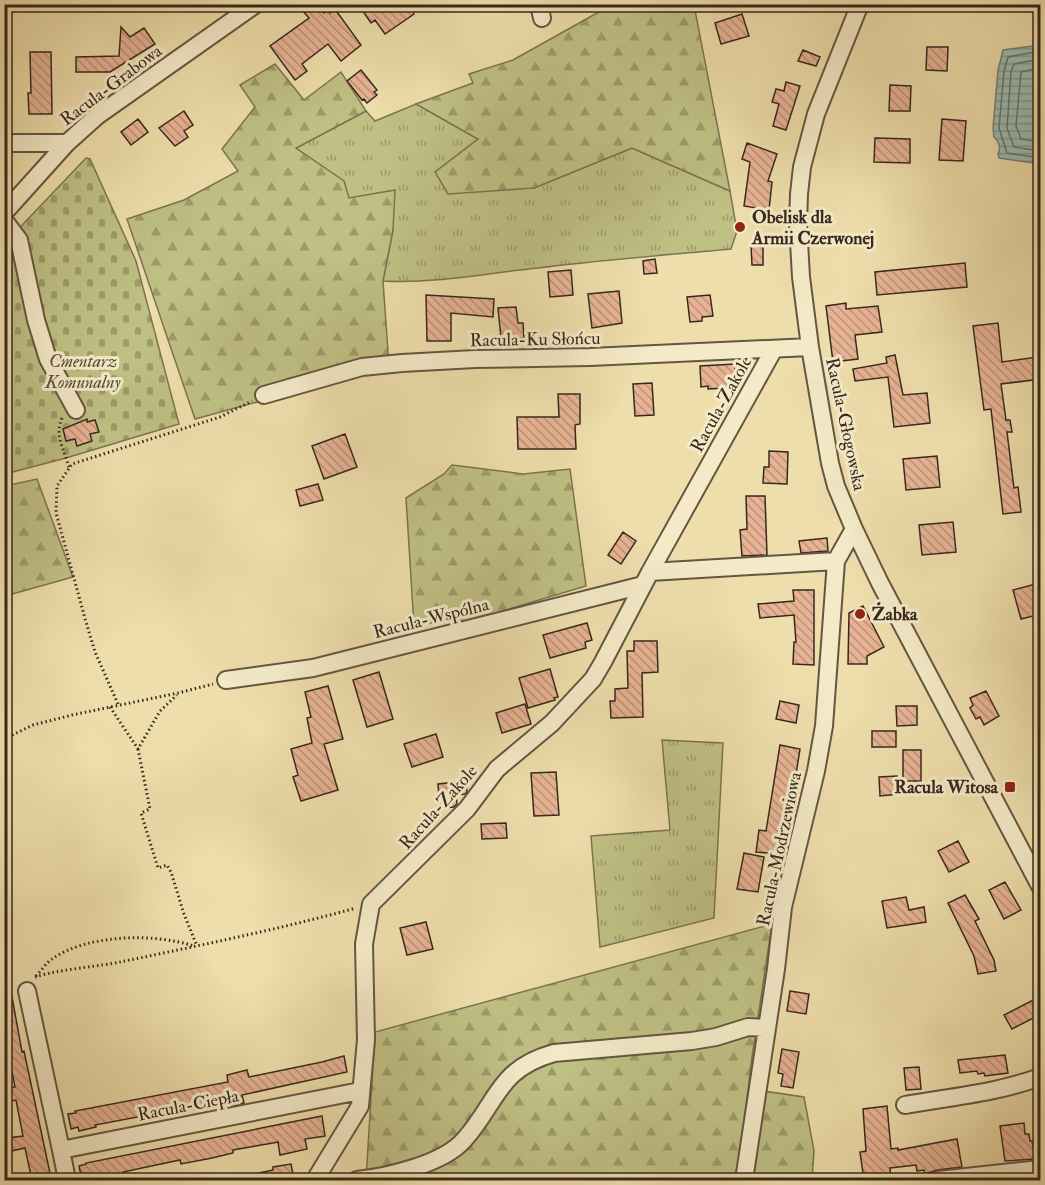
<svg xmlns="http://www.w3.org/2000/svg" width="1045" height="1185" viewBox="0 0 1045 1185" font-family="'IM FELL Double Pica',serif">
<style>
.grass{fill:url(#grass-tufts);stroke:#7b7451;stroke-width:1.5}
.forest{fill:url(#forest-firs);stroke:#7b7451;stroke-width:1.5}
.cemetery{fill:url(#cemetery-stones);stroke:#7b7451;stroke-width:1.5}
.water{fill:url(#water-rules);stroke:#738077;stroke-width:1.5}
.lines{fill:none;stroke-linecap:round;stroke-linejoin:round}
.shore{stroke:#697268;stroke-width:1.5}
.building{fill:url(#building-back-hatch);stroke:#37281e;stroke-width:1.5}
.minor-casing{stroke:#655641;stroke-width:20}
.path{stroke:#37281e;stroke-width:3;stroke-dasharray:1.5 3;stroke-linecap:butt}
.minor{stroke:#f4eac8;stroke-width:16}
.poi-dot{fill:#8f2418;stroke:#f4eac8;stroke-width:2}
.labels{text-anchor:middle;stroke-width:6;stroke-linejoin:round;paint-order:stroke}
.street-label{font-size:18px;fill:#37281e;stroke:#f4eac8}
.poi-label{font-size:18px;font-weight:bold;fill:#37281e;stroke:#f4eac8;text-anchor:start}
.park-label{font-size:18px;font-style:italic;fill:#594e38;stroke:#f4eac8}
</style>
<defs>
<pattern id="grass-tufts" width="24" height="20" patternUnits="userSpaceOnUse" patternTransform="scale(1.5)"><rect width="24" height="20" fill="#bfc084"/><path d="M3 7l-1-3M5 7V3M7 7l1-3M15 17l-1-3M17 17v-4M19 17l1-3" fill="none" stroke="#9c9c6b"/></pattern>
<pattern id="forest-firs" width="22" height="20" patternUnits="userSpaceOnUse" patternTransform="scale(1.5)"><rect width="22" height="20" fill="#bfc084"/><path d="M5 1l3.5 6h-7zM16 11l3.5 6h-7z" fill="#9c9c6b"/></pattern>
<pattern id="cemetery-stones" width="16" height="16" patternUnits="userSpaceOnUse" patternTransform="scale(1.5)"><rect width="16" height="16" fill="#bfc084"/><path d="M2 7V4a2 2 0 0 1 4 0v3zM10 15v-3a2 2 0 0 1 4 0v3z" fill="#9c9c6b"/></pattern>
<pattern id="water-rules" width="6" height="5" patternUnits="userSpaceOnUse" patternTransform="scale(1.5)"><rect width="6" height="5" fill="#9bbbb2"/><path d="M0 2.5h6" fill="none" stroke="#7f9890"/></pattern>
<pattern id="building-back-hatch" width="6" height="6" patternUnits="userSpaceOnUse" patternTransform="scale(1.5)"><rect width="6" height="6" fill="#e7b394"/><path d="M-1 5l2 2M0 0l6 6M5-1l2 2" fill="none" stroke="#bc9278"/></pattern>
</defs>
<rect width="100%" height="100%" fill="#eedeab"/>
<filter id="stains"><feTurbulence type="fractalNoise" baseFrequency=".00333" numOctaves="4"/><feColorMatrix values="0 0 0 0 .2 0 0 0 0 .09 0 0 0 0 .02 0 0 0 .5 -.17"/></filter>
<radialGradient id="worn" r=".72"><stop offset=".6" stop-color="#630" stop-opacity="0"/><stop offset="1" stop-color="#630" stop-opacity=".3"/></radialGradient>
<path class="grass" d="M416 104 478 139 436 172 534 188 632 148 730 191 737 231 731 249C667 255 602 260 538 268 487 273 435 284 383 281L393 230 348 198 296 148 366 111 375 121Z
M662 740 723 743 714 918 600 947 591 836 670 830Z"/>
<path class="forest" d="M615 4 694 5 730 191 632 148 534 188 448 194 435 172 478 139 416 104 473 83 469 74 513 60 606 8Z
M275 64 304 100 341 72 366 111 296 148 344 181 349 198 395 190 393 230 383 281 389 366 195 419 127 219 184 200 238 171 222 149 255 107 240 85Z
M452 465 523 474 570 469 586 586 469 621H441L414 626 406 498 444 474Z
M37 479 73 577 5 596V486Z
M772 924 752 1057 737 1180H366L375 1032Z
M756 1090 804 1097 814 1151 812 1180H746Z"/>
<path class="cemetery" d="M86 158 90 159 136 261 179 424 66 458 5 474V243Z"/>
<path class="water" d="M1040 45V164L999 158 998 154C1001 149 999 141 994 137L993 128 998 70 1003 50Z"/>
<g class="lines">
<path class="shore" d="M1040 51 1008 57 1004 71 999 128 1007 153 1040 158
M1040 59 1014 64 1011 72 1007 128 1014 147 1040 151
M1040 68 1021 72 1016 126 1021 139 1040 142"/>
</g>
<path class="building" d="M312 4H318L324 13 328 10 330 13 335 9 361 45 341 61 328 44 302 64 307 71 295 80 270 46 309 18 303 11Z
M358 4H409L414 14 385 34 375 20 371 23Z
M742 14 749 36 721 44 715 23Z
M121 27 130 37 144 28 155 44 110 72H76V57L119 56Z
M927 47H948L947 71 926 70Z
M803 50 820 57 816 66 798 61Z
M30 52H51L52 114H29L28 93H31Z
M361 70 377 90 374 92 377 95 367 103 364 99 362 100 347 81Z
M786 82 800 86 786 130 773 126 779 104 772 102 776 89 784 91Z
M890 85 911 86 910 111H889Z
M184 111 193 125 184 131 188 137 175 146 159 128Z
M138 119 148 132 131 145 121 132Z
M942 119 966 121 963 161 939 160Z
M875 138 910 139V163L874 162Z
M747 143 777 154 768 181 772 182 769 210 744 206 750 162 742 159Z
M751 245H763V265H752Z
M655 259 657 273 644 274 643 261Z
M965 263 967 287 877 295 875 272Z
M571 270 573 295 550 297 548 272Z
M619 291 622 323 592 328 588 294Z
M426 295 494 299 493 317 451 313V341H427Z
M710 295 713 316 702 317V321L690 322 687 297Z
M846 303V309L878 306 882 332 855 335 858 359 833 362 826 306Z
M516 307 518 323H523L524 338H501L498 308Z
M998 323 1002 362 1038 357 1041 376V379L1001 384 1006 420H1010L1012 432H1007L1014 488 1018 487 1021 512 1003 514 991 409 984 410 973 326Z
M895 355 903 395 927 393 930 423 894 427 888 377 855 381 853 369 887 363 886 357Z
M735 364V385H727V388L708 389V386L701 387 700 366Z
M652 383 654 415 635 416 633 384Z
M558 394H580V424L575 425 576 449H518L517 417H559Z
M87 419V422L95 420 99 432 90 434 92 441 77 446 75 439 66 441 63 429Z
M345 434 357 467 324 479 312 446Z
M769 451 788 452 787 484 763 483 764 467H769Z
M937 456 940 487 906 490 903 459Z
M318 484 323 500 300 506 296 490Z
M746 496H765L767 555 742 556 740 530 747 529Z
M953 522 956 552 922 555 919 525Z
M623 532 636 541 621 564 608 555Z
M827 538 828 551 801 553 799 541Z
M1036 584 1041 601V614L1021 619 1013 590Z
M793 590H814V665L793 664 794 642H796L794 615 760 618 758 604 794 601Z
M863 606 884 647 867 656V664H848L849 613Z
M587 623 592 640 585 642 586 648 550 658 543 635Z
M634 641H657L658 672 642 673 643 717 611 718 610 701H615V689L628 688 627 651H634Z
M550 669 558 697 554 698 555 700 528 708 519 678Z
M379 672 393 719 367 727 353 680Z
M328 686 343 739 324 744 338 790 301 801 293 777 298 775 291 749 312 743 307 718 311 717 305 692Z
M986 691 999 716 984 725 980 717 976 719 970 708 973 705 970 698Z
M780 701 799 705 796 723 776 719Z
M525 704 531 724 502 733 496 713Z
M896 706H917V725L897 726Z
M872 731H896V747H872Z
M436 734 443 757 412 767 404 744Z
M780 745 800 749 796 774H794L788 813 783 812 777 854 756 852 759 830 766 831Z
M903 750H921V781H903Z
M556 772 559 815 534 816 531 773Z
M897 776 899 794 880 796 879 777Z
M466 781 467 792 465 794 456 795 457 804 454 807 440 808 438 784Z
M506 823 507 838 482 839 481 824Z
M958 841 969 862 949 872 938 851Z
M744 853 764 857 758 892 737 889Z
M1005 882 1021 910 1004 919 989 890Z
M965 895 979 919 975 921 994 960 996 971 978 974 974 956 948 903Z
M906 897 909 910 924 907 926 922 887 928 882 901Z
M426 922 433 949 407 955 400 928Z
M10 986 22 1052 24 1051 51 1178 38 1180H32L25 1148 11 1151 8 1138 23 1136 16 1100 4 1102V1089L15 1087 6 1041H4V987Z
M790 991 809 994 806 1014 787 1011Z
M1041 996V1014L1012 1029 1004 1015Z
M782 1049 799 1052 793 1088 781 1086 783 1074 778 1073Z
M1005 1055 1008 1073 985 1076 984 1073 978 1074 977 1071 960 1073 958 1060Z
M344 1056 347 1072 242 1095 244 1103 232 1106 231 1102 170 1113 169 1111 95 1125 96 1127 79 1131 78 1127 71 1129 68 1114 76 1113 75 1111 228 1082 227 1075 247 1070 249 1077 322 1062Z
M919 1067 921 1089 906 1090 904 1068Z
M887 1106 891 1149 898 1148V1150L957 1139 962 1167 937 1170 925 1174 924 1170 917 1171 916 1165 890 1168 891 1180H864L860 1152 866 1151 863 1109Z
M322 1116 325 1136 305 1139 307 1149 280 1155 278 1142 273 1143 233 1150V1153L212 1158 181 1164 180 1160 123 1172 125 1180H82L79 1166 86 1164V1163Z
M1024 1123 1025 1134H1029L1030 1141H1032L1035 1159 1005 1161 1000 1126Z
M291 1164 294 1180H250V1175L273 1170V1167Z"/>
<g class="lines">
<defs>
<path id="minor" d="M539 4 542 18
M860 4 816 114 802 167 799 194 798 224 801 277 810 347 830 463 836 486 854 529 880 583 1040 886
M4 143H67
M4 213 67 143 97 116 256 4
M4 220 19 240 36 320 48 359 76 410
M264 395 362 367 402 363 475 359 590 357 810 347
M650 572 836 561
M226 680 313 668 643 585
M27 991 61 1150
M905 1105C950 1097 997 1093 1040 1077
M67 1180 61 1150 360 1091
M315 1180 360 1106 366 1040 364 944 371 904 467 809 497 769 552 723 593 679 603 662 650 572 774 349
M357 1180C387 1177 443 1164 464 1140 498 1102 497 1069 554 1053L692 1041 716 1037 748 1027 767 1028
M744 1180 776 969 783 907 816 771 824 726 836 561 854 529
M938 1180 1040 1169"/>
</defs>
<use href="#minor" class="minor-casing"/>
<path class="path" d="M62 418C54 436 65 451 69 468
M118 704 95 652 86 622 56 513 57 486 72 464 220 417 252 401
M110 707 138 749 160 711 177 695
M4 739 33 725 72 715 178 693 213 684
M138 749 150 809 141 813 158 868 167 865 171 872 184 914 197 946
M36 976C41 971 46 963 52 959 88 934 154 933 194 946
M35 977C60 969 97 967 125 961 202 945 280 929 356 908"/>
<use href="#minor" class="minor"/>
</g>
<g class="poi-dot">
<circle cx="740" cy="227" r="6"/>
<circle cx="860" cy="614" r="6"/>
<rect x="1004" y="781" width="12" height="12" rx="3"/>
</g>
<g class="labels">
<g class="street-label">
<text transform="translate(111 85) rotate(-37)" y="6">Racula-Grabowa</text>
<text transform="translate(535 339) rotate(-1)" y="6">Racula-Ku Słońcu</text>
<text transform="translate(721 404) rotate(-61)" y="6">Racula-Zakole</text>
<text transform="translate(846 424) rotate(78)" y="6">Racula-Głogowska</text>
<text transform="translate(431 618) rotate(-14)" y="6">Racula-Wspólna</text>
<text transform="translate(438 807) rotate(-48)" y="6">Racula-Zakole</text>
<text transform="translate(779 849) rotate(-78)" y="6">Racula-Modrzewiowa</text>
<text transform="translate(188 1105) rotate(-11)" y="6">Racula-Ciepła</text>
</g>
<g class="poi-label">
<text x="752" y="223">Obelisk dla<tspan x="752" dy="21">Armii Czerwonej</tspan></text>
<text x="872" y="620">Żabka</text>
<text x="998" y="793" text-anchor="end">Racula Witosa</text>
</g>
<g class="park-label">
<text x="83" y="367">Cmentarz<tspan x="83" dy="21">Komunalny</tspan></text>
</g>
</g>
<rect width="1045" height="1185" fill="none" stroke="#eedeab" stroke-width="24"/>
<rect x="6" y="6" width="1033" height="1173" fill="none" stroke="#37281e" stroke-width="3"/>
<rect x="12" y="12" width="1021" height="1161" fill="none" stroke="#37281e" stroke-width="1.5"/>
<rect width="100%" height="100%" filter="url(#stains)"/>
<rect width="100%" height="100%" fill="url(#worn)"/>
</svg>
